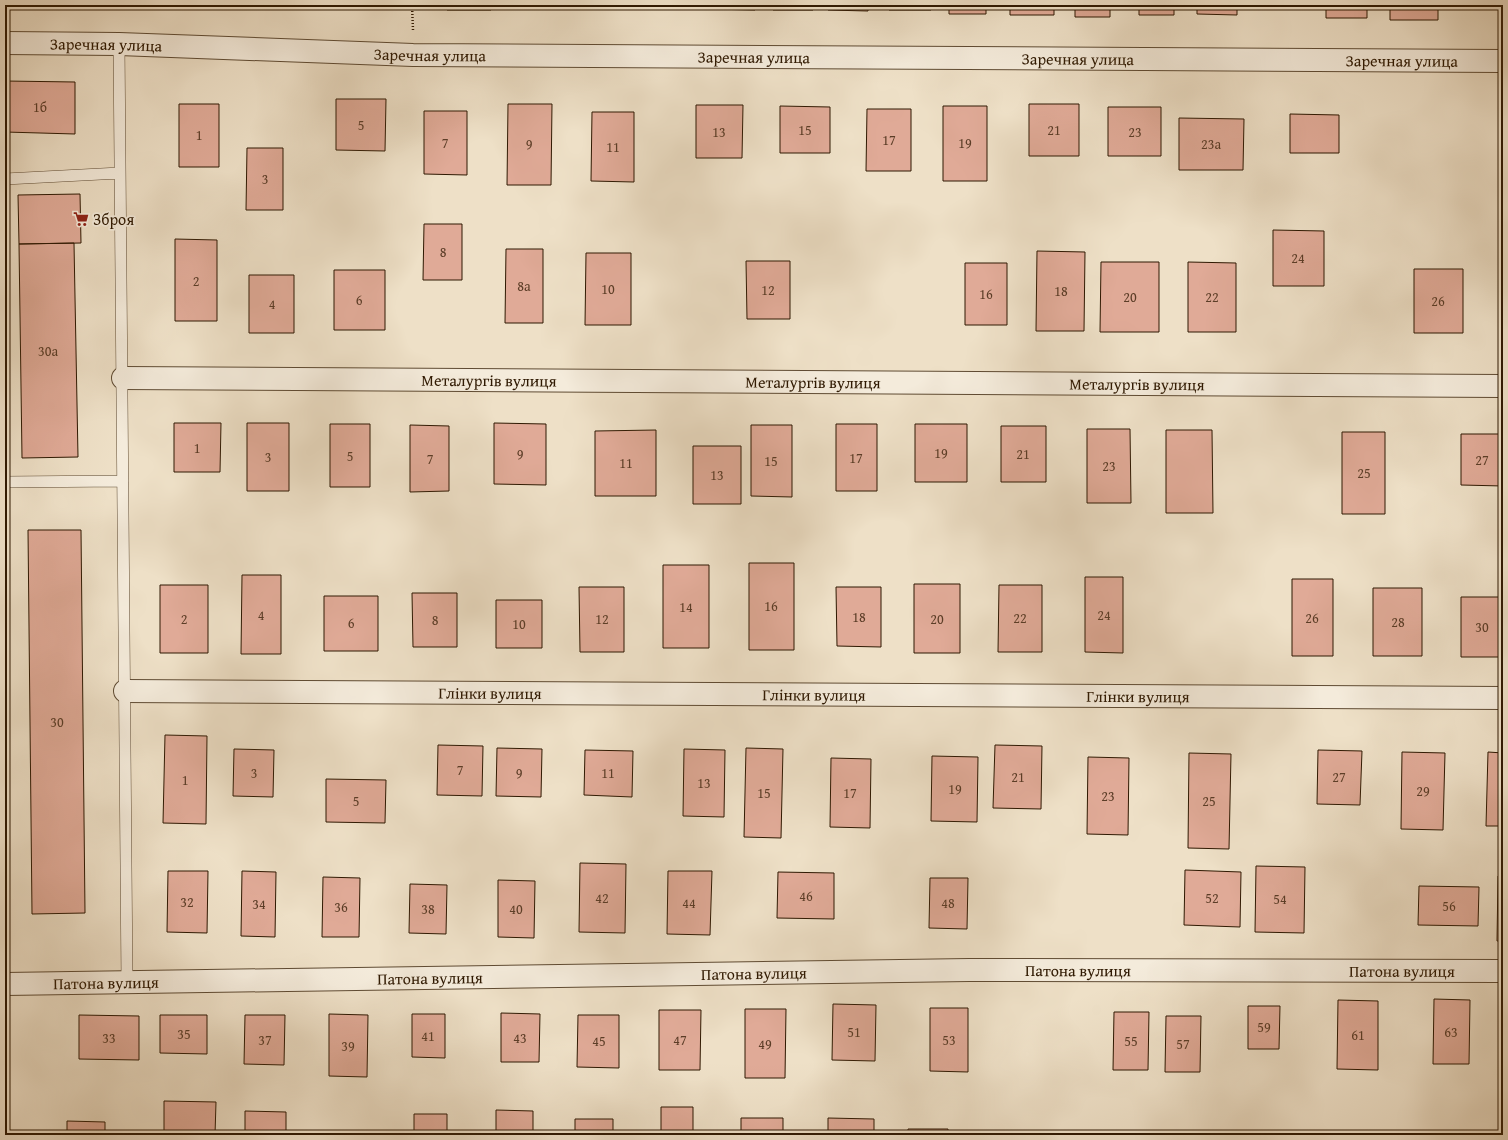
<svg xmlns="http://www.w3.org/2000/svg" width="1508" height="1140" viewBox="0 0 1508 1140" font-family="'Gentium Book Plus',serif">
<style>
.building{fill:#e0aa97;stroke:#2f1902}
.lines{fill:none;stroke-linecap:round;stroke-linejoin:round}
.service-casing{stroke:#5f4b33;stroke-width:12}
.minor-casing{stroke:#5f4b33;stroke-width:24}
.path{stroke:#2f1902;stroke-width:2.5;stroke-dasharray:1 2;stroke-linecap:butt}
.service{stroke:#f4ebdb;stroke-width:11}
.minor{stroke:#f4ebdb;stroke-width:22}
.labels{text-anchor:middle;stroke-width:3.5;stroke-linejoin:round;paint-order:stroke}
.number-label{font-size:14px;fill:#5b3d27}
.street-label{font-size:16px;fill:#2f1902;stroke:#f4ebdb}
.poi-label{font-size:16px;fill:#2f1902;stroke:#f4ebdb;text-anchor:start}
</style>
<rect width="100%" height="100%" fill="#eee0c7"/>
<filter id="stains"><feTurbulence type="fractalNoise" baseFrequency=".005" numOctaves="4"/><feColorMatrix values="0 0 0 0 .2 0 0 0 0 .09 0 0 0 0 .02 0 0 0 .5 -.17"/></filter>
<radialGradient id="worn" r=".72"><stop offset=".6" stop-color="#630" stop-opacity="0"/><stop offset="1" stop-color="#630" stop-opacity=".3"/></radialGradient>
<path class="building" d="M447 5H491V10H447Z
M511 5H557V7L511 6Z
M574 5H623V7H574Z
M641 5H685V8H641Z
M708 5H755V10L708 9Z
M773 5H813V10H773Z
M828 5H868V11L828 10Z
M889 5H931V10H889Z
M949 5H986V14H949Z
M1010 5H1054V15H1010Z
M1075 5H1110V17H1075Z
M1139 5H1174V15H1139Z
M1197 5H1237V15L1197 14Z
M1326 5H1367V18H1326Z
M1390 5H1438V20H1390Z
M5 81 75 82V134L5 132Z
M336 99H386L385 151 336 150Z
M179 104H219V167H179Z
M508 104H552L551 185H507Z
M1029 104H1079V156H1029Z
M696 105H743L742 158H696Z
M780 106 830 107V153H780Z
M943 106H987V181H943Z
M1108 107H1161V156H1108Z
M867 109H911V171H866Z
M424 111H467V175L424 174Z
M592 112H634V182L591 181Z
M1290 114 1339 115V153H1290Z
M1179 118 1244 119 1243 170H1179Z
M247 148H283V210H246Z
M80 194 81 243 19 244 18 195Z
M424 224H462V280H423Z
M1273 230 1324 231V286H1273Z
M175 239 217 240V321H175Z
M74 243 78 457 22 458 19 244Z
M506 249H543V323H505Z
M1037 251 1085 252 1084 331H1036Z
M586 253H631V325H585Z
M746 261H790V319H747Z
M1101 262H1159V332H1100Z
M1188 262 1236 263V332H1188Z
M965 263H1007V325H965Z
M1414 269H1463V333H1414Z
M334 270H385V330H334Z
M249 275H294V333H249Z
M174 423H221L220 472H174Z
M247 423H289V491H247Z
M494 423 546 424V485L494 484Z
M330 424H370V487H330Z
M836 424H877V491H836Z
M915 424H967V482H915Z
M410 425 449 426V491L410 492Z
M751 425H792V497L751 496Z
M1001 426H1046V482H1001Z
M1087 429H1130L1131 503H1087Z
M656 430V496H595V431Z
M1166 430H1212L1213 513H1166Z
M1342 432H1385V514H1342Z
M1461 434H1503V486L1461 485Z
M693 446H741V504H693Z
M28 530H81L85 913 32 914Z
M749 563H794V650H749Z
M663 565H709V648H663Z
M242 575H281V654H241Z
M1085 577H1123V653L1085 652Z
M1292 579H1333V656H1292Z
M914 584H960V653H914Z
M160 585H208V653H160Z
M999 585H1042V652H998Z
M579 587H624V652H580Z
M836 587H881V647L837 646Z
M1373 588H1422V656H1373Z
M412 593H457V647H413Z
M324 596H378V651H324Z
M1461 597H1503V657H1461Z
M496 600H542V648H496Z
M165 735 207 736 206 824 163 823Z
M438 745 483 746 482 796 437 795Z
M995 745 1042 746 1041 809 993 808Z
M497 748 542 749 541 797 496 796Z
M746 748 783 749 781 838 744 837Z
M234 749 274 750 273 797 233 796Z
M684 749 725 750 724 817 683 816Z
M585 750 633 751 632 797 584 795Z
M1318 750 1362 751 1360 805 1317 804Z
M1402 752 1445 753 1443 830 1401 829Z
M1488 752 1503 753V826H1486Z
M1189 753 1231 754 1229 849 1188 848Z
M932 756 978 757 977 822 931 821Z
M1088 757 1129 758 1128 835 1087 834Z
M831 758 871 759 870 828 830 827Z
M326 779 386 780 385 823 326 822Z
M580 863 626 864 625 933 579 932Z
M1256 866 1305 867 1304 933 1255 932Z
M1185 870 1241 872 1240 927 1184 925Z
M168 871H208L207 933 167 932Z
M242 871 276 872 275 937 241 936Z
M668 871H712L710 935 667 934Z
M778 872 834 873V919L777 918Z
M1498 876H1503V941H1497Z
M323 877 360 878 359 937H322Z
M930 878H968L967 929 929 928Z
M498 880 535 881 534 938 498 937Z
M410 884 447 885 446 934 409 933Z
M1419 886 1479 887 1478 926 1418 925Z
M1434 999 1470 1000 1469 1064H1433Z
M1338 1000 1378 1001V1070L1337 1069Z
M833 1004 876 1005 875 1061 832 1060Z
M1248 1006H1280L1279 1049H1248Z
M930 1008H968V1072L930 1071Z
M745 1009H786L785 1078H745Z
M659 1010H701L700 1070H659Z
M1114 1012H1149L1148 1070H1113Z
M501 1013 540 1014 539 1062H501Z
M329 1014 368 1015 367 1077 329 1076Z
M412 1014H445V1058L412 1057Z
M79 1015 139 1016V1060L79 1059Z
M160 1015H207V1054L160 1053Z
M245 1015H285L284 1065 244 1064Z
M578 1015H619V1068L577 1067Z
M1166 1016H1201L1200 1072H1165Z
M164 1101 216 1102 215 1135H164Z
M661 1107H693V1135H661Z
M496 1110 533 1111V1135H496Z
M245 1111 286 1112V1135H245Z
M414 1114H447V1135H414Z
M741 1118H783V1135H741Z
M828 1118 874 1119V1135H828Z
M575 1119H613V1135H575Z
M67 1121 105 1122V1135H67Z
M908 1129H948V1135H908Z
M333 1131 379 1132V1135H333Z
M1169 1132H1200V1135H1169Z
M1416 1132 1454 1133V1135H1416Z"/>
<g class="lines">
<defs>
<path id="service" d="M119 44 127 982
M5 179 120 173
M5 482 123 481"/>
<g id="minor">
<path id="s1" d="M5 43 119 44 413 55 1503 61"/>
<path id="s2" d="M123 378 1503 386"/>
<path id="s3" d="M125 691 1503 698"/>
<path id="s4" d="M5 984 969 970 1503 971"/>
</g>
</defs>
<use href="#service" class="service-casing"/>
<use href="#minor" class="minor-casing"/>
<path class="path" d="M412 5 413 30"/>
<use href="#service" class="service"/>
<use href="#minor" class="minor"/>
</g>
<defs>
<symbol id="supermarket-bare" viewBox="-9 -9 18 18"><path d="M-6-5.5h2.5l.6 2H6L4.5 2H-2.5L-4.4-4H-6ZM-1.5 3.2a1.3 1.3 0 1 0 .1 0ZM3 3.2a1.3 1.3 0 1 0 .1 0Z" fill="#8f2418" stroke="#f4ebdb" stroke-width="2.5" paint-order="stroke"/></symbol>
</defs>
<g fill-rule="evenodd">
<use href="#supermarket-bare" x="70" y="208" width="22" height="22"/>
</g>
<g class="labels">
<g class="number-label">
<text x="40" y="112">1б</text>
<text x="361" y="130">5</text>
<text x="805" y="135">15</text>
<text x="1054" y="135">21</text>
<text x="719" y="137">13</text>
<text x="1135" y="137">23</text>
<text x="199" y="140">1</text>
<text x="889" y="145">17</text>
<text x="445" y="148">7</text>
<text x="965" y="148">19</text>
<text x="529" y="149">9</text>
<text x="1211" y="149">23а</text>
<text x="613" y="152">11</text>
<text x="265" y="184">3</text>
<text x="443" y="257">8</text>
<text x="1298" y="263">24</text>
<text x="196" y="286">2</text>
<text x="524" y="291">8а</text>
<text x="608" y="294">10</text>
<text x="768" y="295">12</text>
<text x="1061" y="296">18</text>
<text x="986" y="299">16</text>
<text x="1130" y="302">20</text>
<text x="1212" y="302">22</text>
<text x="359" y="305">6</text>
<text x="1438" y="306">26</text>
<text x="272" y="309">4</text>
<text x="48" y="356">30а</text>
<text x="197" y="453">1</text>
<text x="941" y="458">19</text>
<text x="520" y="459">9</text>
<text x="1023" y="459">21</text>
<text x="350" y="461">5</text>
<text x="268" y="462">3</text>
<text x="856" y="463">17</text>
<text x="430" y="464">7</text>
<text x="1482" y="465">27</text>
<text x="771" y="466">15</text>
<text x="626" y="468">11</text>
<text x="1109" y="471">23</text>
<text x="1364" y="478">25</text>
<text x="717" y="480">13</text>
<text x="771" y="611">16</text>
<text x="686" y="612">14</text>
<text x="261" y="620">4</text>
<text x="1104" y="620">24</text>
<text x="859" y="622">18</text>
<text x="1020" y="623">22</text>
<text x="1312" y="623">26</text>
<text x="184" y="624">2</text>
<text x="602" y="624">12</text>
<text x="937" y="624">20</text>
<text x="435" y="625">8</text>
<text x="1398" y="627">28</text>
<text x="351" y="628">6</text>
<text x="519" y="629">10</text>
<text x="1482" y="632">30</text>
<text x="57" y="727">30</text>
<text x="460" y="775">7</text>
<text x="254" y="778">3</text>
<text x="519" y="778">9</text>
<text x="608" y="778">11</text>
<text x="1018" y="782">21</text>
<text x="1339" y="782">27</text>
<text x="185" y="785">1</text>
<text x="704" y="788">13</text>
<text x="955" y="794">19</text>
<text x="1423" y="796">29</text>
<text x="764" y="798">15</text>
<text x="850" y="798">17</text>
<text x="1108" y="801">23</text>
<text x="356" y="806">5</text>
<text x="1209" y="806">25</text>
<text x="806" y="901">46</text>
<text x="602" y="903">42</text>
<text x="1212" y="903">52</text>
<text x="1280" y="904">54</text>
<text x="187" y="907">32</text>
<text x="689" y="908">44</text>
<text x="948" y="908">48</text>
<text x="259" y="909">34</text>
<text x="1449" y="911">56</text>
<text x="341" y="912">36</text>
<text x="428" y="914">38</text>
<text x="516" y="914">40</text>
<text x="1264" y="1032">59</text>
<text x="854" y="1037">51</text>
<text x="1451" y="1037">63</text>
<text x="184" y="1039">35</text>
<text x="1358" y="1040">61</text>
<text x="428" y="1041">41</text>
<text x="109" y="1043">33</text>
<text x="520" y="1043">43</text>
<text x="265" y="1045">37</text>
<text x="680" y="1045">47</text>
<text x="949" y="1045">53</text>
<text x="599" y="1046">45</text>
<text x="1131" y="1046">55</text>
<text x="765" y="1049">49</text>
<text x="1183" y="1049">57</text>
<text x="348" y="1051">39</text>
</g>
<g class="street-label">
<text dy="6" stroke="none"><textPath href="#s1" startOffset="101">Заречная улица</textPath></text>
<text dy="6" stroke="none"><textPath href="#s1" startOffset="425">Заречная улица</textPath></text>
<text dy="6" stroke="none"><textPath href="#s1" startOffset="749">Заречная улица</textPath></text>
<text dy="6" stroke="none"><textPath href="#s1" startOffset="1073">Заречная улица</textPath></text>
<text dy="6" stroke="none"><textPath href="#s1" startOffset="1397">Заречная улица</textPath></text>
<text dy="6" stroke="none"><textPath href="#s2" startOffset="366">Металургів вулиця</textPath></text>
<text dy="6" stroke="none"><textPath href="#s2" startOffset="690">Металургів вулиця</textPath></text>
<text dy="6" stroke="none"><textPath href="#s2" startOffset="1014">Металургів вулиця</textPath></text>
<text dy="6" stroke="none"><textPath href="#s3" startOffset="365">Глінки вулиця</textPath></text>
<text dy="6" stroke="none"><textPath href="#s3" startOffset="689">Глінки вулиця</textPath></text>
<text dy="6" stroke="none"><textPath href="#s3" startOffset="1013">Глінки вулиця</textPath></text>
<text dy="6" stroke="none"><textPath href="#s4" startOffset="1073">Патона вулиця</textPath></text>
<text dy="6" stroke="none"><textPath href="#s4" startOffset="1397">Патона вулиця</textPath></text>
<text dy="6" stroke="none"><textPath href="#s4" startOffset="749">Патона вулиця</textPath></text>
<text dy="6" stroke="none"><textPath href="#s4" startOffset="425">Патона вулиця</textPath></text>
<text dy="6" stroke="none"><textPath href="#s4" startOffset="101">Патона вулиця</textPath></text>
</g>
<g class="poi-label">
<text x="93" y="225">Зброя</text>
</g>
</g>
<rect width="1508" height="1140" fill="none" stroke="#eee0c7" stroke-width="20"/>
<rect x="6" y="6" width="1496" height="1128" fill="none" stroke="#2f1902" stroke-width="2"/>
<rect x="10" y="10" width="1488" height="1120" fill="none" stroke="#2f1902"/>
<rect width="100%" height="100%" filter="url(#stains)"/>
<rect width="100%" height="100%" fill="url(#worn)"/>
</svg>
